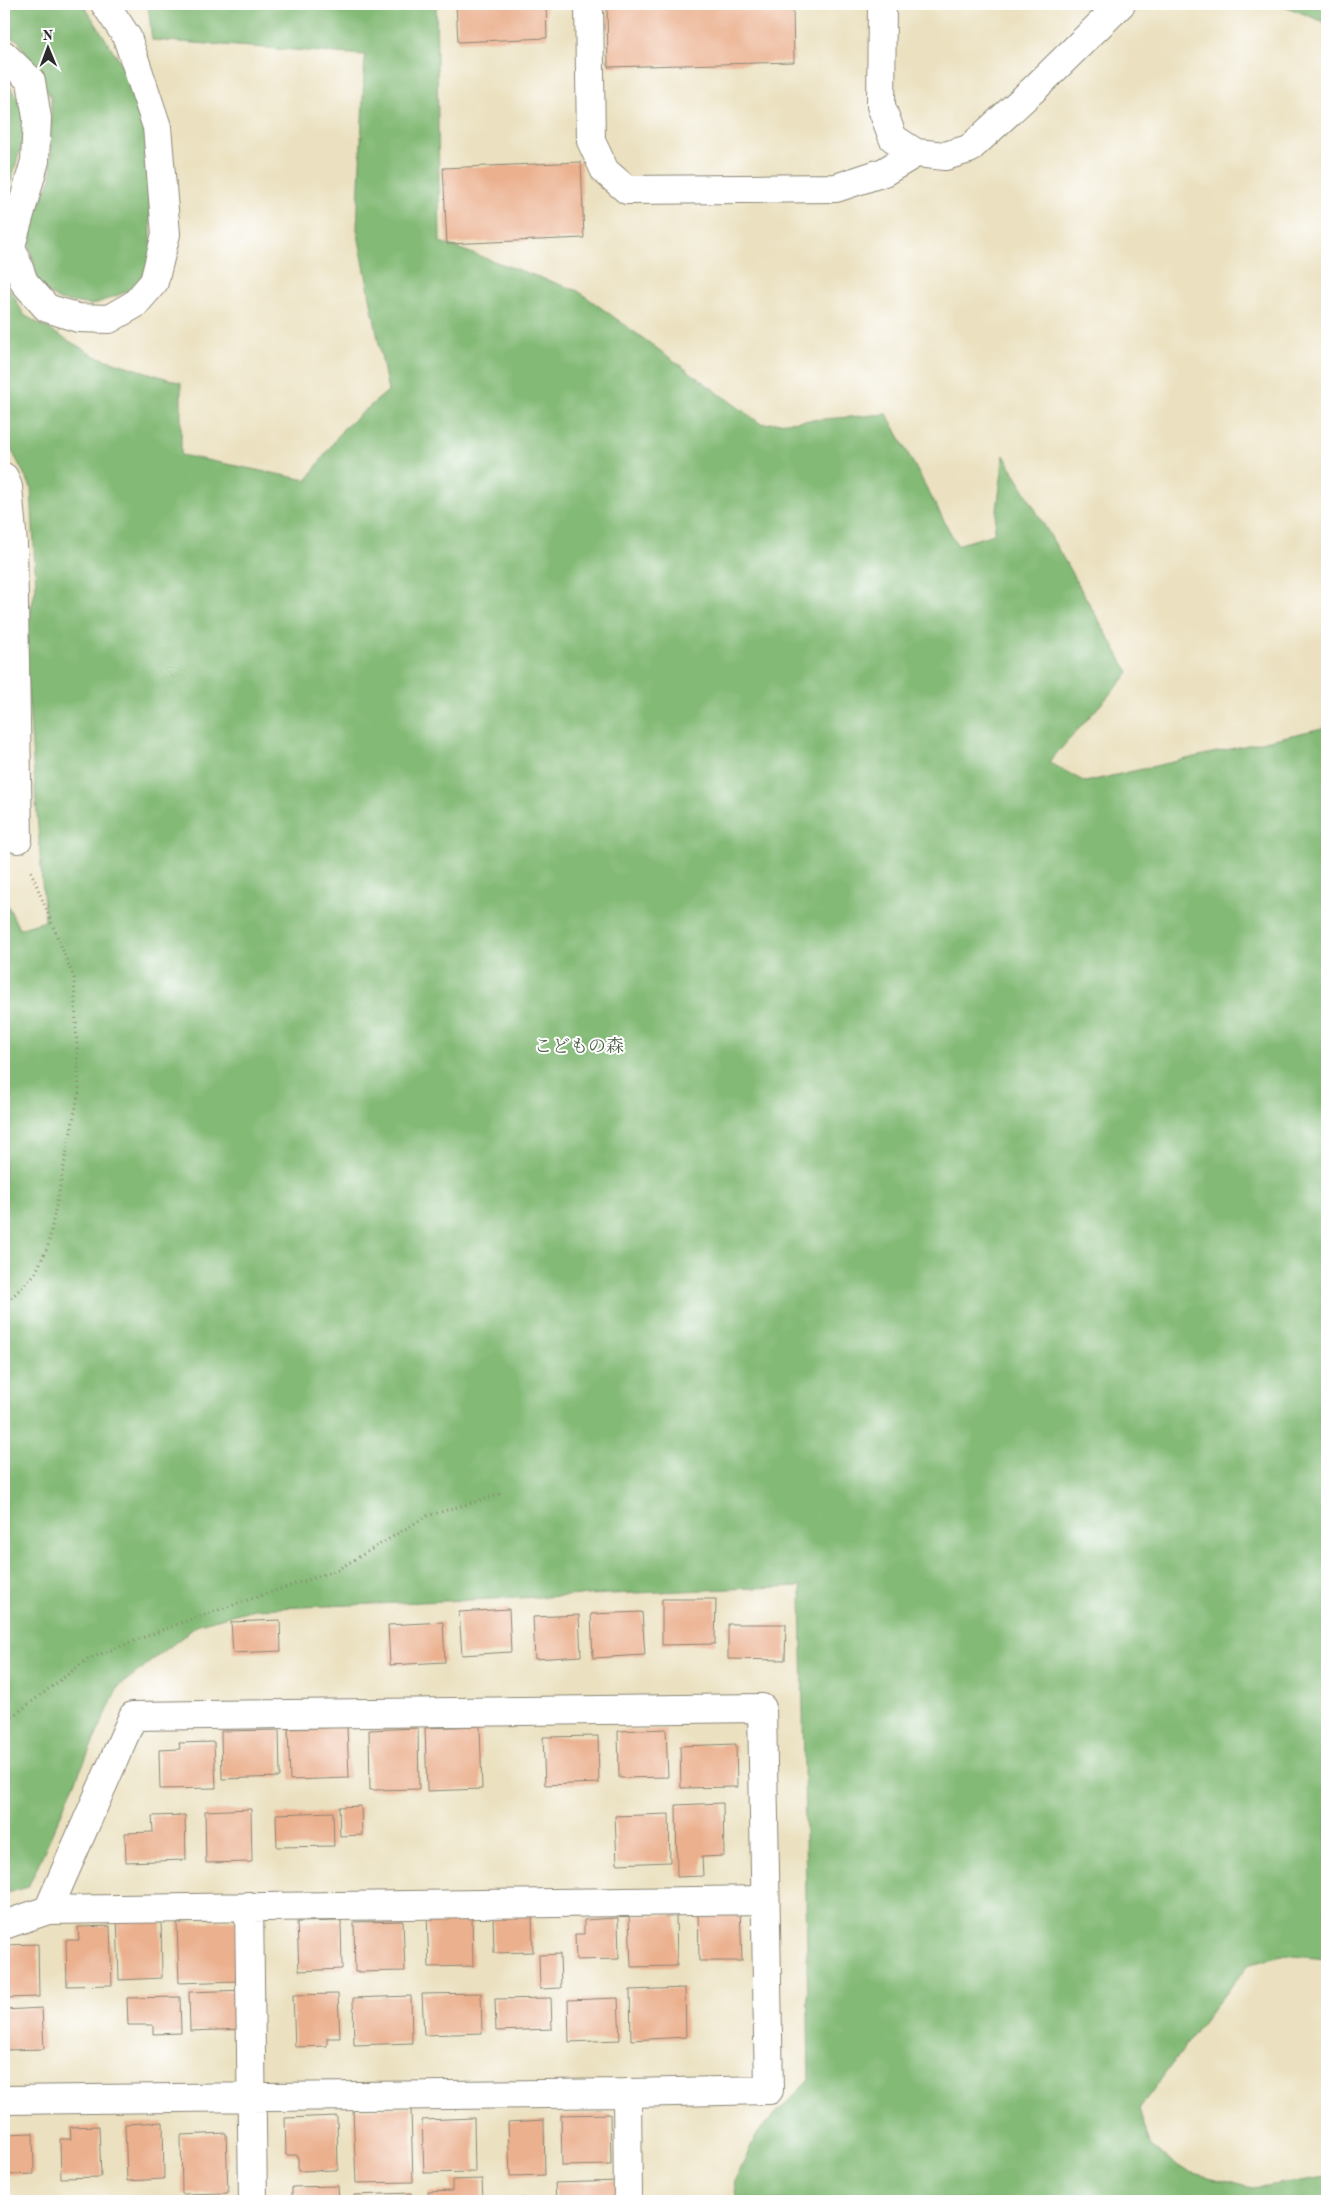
<svg xmlns="http://www.w3.org/2000/svg" width="1331" height="2205" viewBox="0 0 1331 2205" font-family="'Old Standard TT','Noto Serif JP',serif">
<style>
.forest{fill:#83ba76;stroke:#577250}
.building{fill:#ebb08e}
.lines{fill:none;stroke-linecap:round;stroke-linejoin:round}
.minor-casing{stroke:#8b8676;stroke-width:30}
.path{stroke:#8b8676;stroke-width:3;stroke-dasharray:1 4;stroke-linecap:butt}
.minor{stroke:#fff;stroke-width:28}
.labels{text-anchor:middle;stroke-width:4;stroke-linejoin:round;paint-order:stroke}
.park-label{font-size:18px;fill:#4f6048;stroke:#fff}
</style>
<rect width="100%" height="100%" fill="#fff"/>
<filter id="ink" filterUnits="userSpaceOnUse"><feTurbulence type="fractalNoise" baseFrequency=".02" numOctaves="2"/><feDisplacementMap in="SourceGraphic" scale="10" xChannelSelector="R" yChannelSelector="G"/><feConvolveMatrix kernelMatrix="1 2 1 2 8 2 1 2 1" color-interpolation-filters="sRGB"/></filter>
<filter id="wash" filterUnits="userSpaceOnUse"><feTurbulence type="fractalNoise" baseFrequency=".0096" numOctaves="4" result="noise"/><feDisplacementMap in="SourceGraphic" scale="20" xChannelSelector="R" yChannelSelector="G"/><feGaussianBlur stdDeviation="1.12" result="paint"/><feColorMatrix in="noise" values="0 0 0 0 0 0 0 0 0 0 0 0 0 0 0 0 0 1.4 0 .05"/><feComposite in="paint" operator="in"/></filter>
<g filter="url(#wash)">
<rect width="100%" height="100%" fill="#ebe1c0"/>
<path class="forest" d="M4 4H83L130 77 148 145 152 266 126 292 92 305 59 300 39 286 27 235 51 178V98L18 40 4 36Z
M148 4H436L440 242 578 291 761 424 887 414 957 545 994 534 1004 455 1129 673 1049 762 1085 782 1327 727V1959L1282 1955 1250 1963 1211 2011 1139 2109 1151 2148 1189 2172 1252 2188 1327 2177V2201H737L734 2183 758 2132 809 2080 801 1586 254 1609 199 1624 118 1687 28 1887 4 1894V897L19 929 45 921 24 640 36 587 31 487 4 436V278L24 315 95 356 181 383V455L307 480 343 429 388 391 357 229 365 55 152 40Z
M1279 4H1327V23Z
M4 78 30 115 4 206Z"/>
<g id="blocks">
<path class="building" d="M456 4H546L547 38 458 42Z
M607 4H793L794 62 608 67Z
M581 162 584 238 447 244 443 168Z
M662 1599H716L715 1644 662 1645Z
M509 1609 511 1652 462 1655 459 1612Z
M642 1612 645 1655 593 1658 591 1614Z
M579 1615 581 1656 535 1659 533 1617Z
M280 1620 281 1651 233 1653 231 1622Z
M443 1622 445 1662 390 1665 388 1625Z
M728 1624H786L785 1660 728 1659Z
M480 1726 482 1789 427 1791 425 1728Z
M347 1727 349 1778 290 1780 288 1729Z
M418 1728 419 1789 370 1790 369 1730Z
M666 1729 668 1777 619 1778 618 1731Z
M279 1730 280 1777 222 1779 221 1731Z
M598 1736 599 1783 545 1785 543 1737Z
M214 1742 216 1788 160 1789 159 1750 180 1749 179 1743Z
M736 1744 737 1787 681 1788 680 1746Z
M723 1803 724 1856 702 1857 703 1876 677 1877 676 1805Z
M361 1806 362 1835 340 1836 339 1807Z
M251 1809 252 1862 206 1863 205 1811Z
M333 1812 334 1846 277 1847 276 1814Z
M669 1814 670 1862 617 1864 615 1816Z
M185 1815 186 1860 126 1862 125 1833 153 1832 152 1816Z
M740 1908 742 1961H699L698 1909Z
M472 1913 473 1966 429 1967 427 1914Z
M161 1914 162 1978 119 1980 117 1916Z
M532 1914 533 1952 494 1953 493 1915Z
M676 1915 677 1966 631 1967 629 1916Z
M618 1918 619 1959 576 1960 575 1934H584V1920Z
M236 1921 238 1981 179 1983 177 1923Z
M341 1921 342 1969 299 1971 297 1922Z
M403 1921 405 1971 355 1972 354 1922Z
M110 1926 112 1985 67 1986 66 1940H79L78 1927Z
M38 1944 39 1997 4 1998V1945Z
M560 1954 561 1988 540 1989 539 1955Z
M685 1988 686 2037 631 2040 630 1990Z
M245 1990 246 2029 190 2031 189 1992Z
M481 1993 482 2033 424 2035 422 1994Z
M338 1994 340 2038H327V2046L295 2047 293 1995Z
M411 1996 412 2043 354 2045 353 1998Z
M180 1997 181 2033 153 2034V2025H128L127 1998Z
M551 1998 552 2029 496 2031 495 1999Z
M618 1998 620 2040 569 2042 568 2000Z
M42 2008 44 2049 4 2050V2010Z
M411 2108 413 2182 356 2183 353 2109Z
M610 2114 611 2165 562 2166 561 2115Z
M337 2116 338 2170 298 2171V2155H286L285 2118Z
M474 2118 475 2172 424 2173 422 2120Z
M544 2120 545 2175 510 2176 508 2122Z
M163 2122 164 2179 127 2181 125 2124Z
M99 2126 101 2177 61 2178 60 2139H71L70 2127Z
M33 2133 34 2174 4 2175V2134Z
M226 2133 228 2193 182 2194 181 2135Z
M482 2179 483 2201H429L428 2192 452 2191V2180Z
M620 2181V2201H556L555 2183Z
M338 2186 339 2201H292V2187Z
M411 2193V2201H354V2195Z
M227 2198V2201H179V2200Z
M524 2198V2201H492V2199Z"/>
</g>
</g>
<g filter="url(#ink)">
<use href="#blocks" fill-opacity="0" stroke="#8b8676" stroke-width="1"/>
<g class="lines">
<defs>
<path id="minor" d="M589 4 591 141 605 171 627 190 836 188 884 172 916 153
M882 4 881 106 893 138 916 153 945 156 969 149 1034 89 1121 4
M4 55 31 81 37 118 35 161 11 246 24 282 47 308 78 318 109 319 135 304 154 282 166 234 157 127 127 37 105 4
M4 477 8 487 13 544 18 839
M249 1906 253 2201
M48 1910 765 1900
M4 1925 48 1910 133 1716 762 1708 769 2090 627 2093 628 2201
M4 2100 627 2093"/>
</defs>
<use href="#minor" class="minor-casing"/>
<path class="path" d="M4 1305 35 1274 48 1246 79 1091 74 978 30 869
M4 1723 88 1659 180 1623 337 1570 427 1516 501 1494"/>
<use href="#minor" class="minor"/>
</g>
</g>
<g class="labels">
<g class="park-label">
<text x="579" y="1052">こどもの森</text>
</g>
</g>
<rect width="1331" height="2205" fill="none" stroke="#fff" stroke-width="20"/>
<g transform="translate(48 48) rotate(359)" stroke="#ffffff" stroke-width="4" paint-order="stroke">
<path d="M0-4L9 19L0 12L-9 19Z" fill="#2b2b2b"/>
<text y="-8" font-size="14" font-weight="bold" text-anchor="middle" fill="#2b2b2b">N</text>
</g>
</svg>
